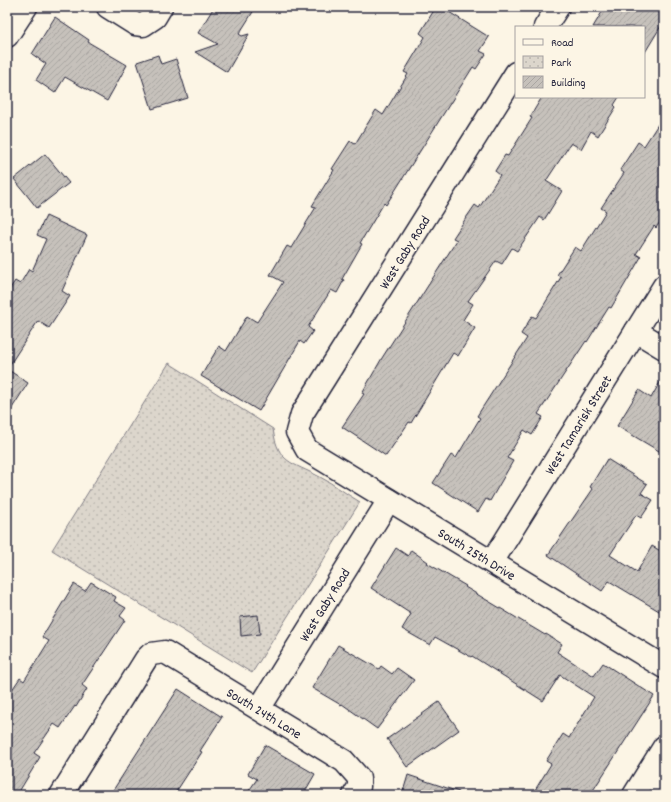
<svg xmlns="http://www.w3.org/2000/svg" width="671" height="802" viewBox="0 0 671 802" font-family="Dekko,sans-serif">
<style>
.park{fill:url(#park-dots);stroke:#7f7c84}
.building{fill:url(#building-hatch);stroke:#22223b}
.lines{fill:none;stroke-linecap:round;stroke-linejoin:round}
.minor-casing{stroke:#22223b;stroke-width:25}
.minor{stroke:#fcf5e5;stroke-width:22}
.labels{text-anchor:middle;stroke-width:3;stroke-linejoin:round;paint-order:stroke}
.street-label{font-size:14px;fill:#22223b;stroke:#fcf5e5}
</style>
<defs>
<pattern id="park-dots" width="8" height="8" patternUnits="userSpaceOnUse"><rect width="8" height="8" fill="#dcd6cc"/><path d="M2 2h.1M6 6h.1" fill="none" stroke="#bcb7b0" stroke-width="1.8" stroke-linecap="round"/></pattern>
<pattern id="building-hatch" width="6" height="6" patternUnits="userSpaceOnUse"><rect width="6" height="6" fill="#c6c1bb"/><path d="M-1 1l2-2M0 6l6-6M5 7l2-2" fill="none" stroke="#aaa6a2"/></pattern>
</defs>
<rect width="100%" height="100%" fill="#fcf5e5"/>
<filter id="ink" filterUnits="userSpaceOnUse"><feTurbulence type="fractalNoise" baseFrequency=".025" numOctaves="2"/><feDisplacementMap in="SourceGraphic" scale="8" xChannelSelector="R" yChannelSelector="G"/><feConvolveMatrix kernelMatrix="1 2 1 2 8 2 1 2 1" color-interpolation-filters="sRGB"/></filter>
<g filter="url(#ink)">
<path class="park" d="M169 363 273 429C278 464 292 462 320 477 334 484 346 494 360 502L252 673 52 550Z"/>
<path class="building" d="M214 7H256L239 34 242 36 249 34 227 72 195 52 218 44 198 33Z
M436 7H441L489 37 480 51 486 54 476 69 473 67 386 205 384 203 360 243 362 244 342 279 344 280 337 293 331 290 308 327 313 331 304 344 300 341 259 411 201 376 219 346 226 351 247 316 257 322 283 282 270 275 287 246 291 248 316 207 312 206 334 170 332 169 350 141 355 144 376 110 383 115 408 74 404 72 425 37 420 33Z
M605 7H664V21L644 54V27H593Z
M55 17 89 40 88 42 127 65 107 101 65 77 55 93 36 80 46 64 32 54Z
M158 55 161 64 176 59 188 98 152 109 137 62Z
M542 97H619L614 105 616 107 598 136 591 131 581 149 571 143 546 181 562 191 544 220 540 217 517 251 512 248 502 264 496 261 468 301 473 304 463 320 475 328 458 356 453 353 411 423 409 422 386 456 342 427 364 394 362 393 382 358 457 240 453 238 466 218 475 205 479 208 500 175 495 171 505 155 508 156 532 118 530 117Z
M664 115V216L656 228 654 226 636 254 641 257 611 308 609 307 587 342 586 341 538 414 543 417 532 435 524 430 507 458 513 461 490 501 486 499 478 512 433 483 451 455 456 458 480 418 477 416 527 338 521 334 532 316 536 318 561 277 557 275 575 247 581 251 606 211 601 208 624 173 620 170 638 142 644 146Z
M45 154 69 183 37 208 14 179Z
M46 216 87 235 62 291 70 296 49 328 38 321 7 369 28 383 7 416V293L15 281 20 284 29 269 32 271 46 239 37 235Z
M664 375V454L617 426 639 390 651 398Z
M607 459 647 484 641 493 653 500 641 518 636 515 610 555 637 572 652 546 664 553V614L609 581 602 591 548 555 593 489 590 487Z
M396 548 408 556 411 550 428 562 427 563 466 586 465 587 545 635 546 634 562 644 557 652 594 676 603 663 654 696 590 795H532L551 764 546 761 563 734 569 738 594 697 560 675 543 701 472 656 471 657 435 637 430 645 402 629 411 614 371 588Z
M91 582 116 597 114 601 126 608 120 616 125 620 82 685 87 689 76 707 75 706 60 728 54 724 34 753 40 757 17 795H7V697L20 678 24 681 49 641 42 637 74 584 85 591Z
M258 615 260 634 241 636 240 617Z
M338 645 379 669 381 666 392 674 397 668 414 680 377 729 342 704 341 705 312 688Z
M178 689 222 717 200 751 202 752 174 795H110Z
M439 702 459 730 407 767 387 739Z
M265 745 315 774 303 795H246L257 779 248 774Z
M408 775 459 792V795H402Z"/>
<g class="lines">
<defs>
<g id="minor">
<path d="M108 7 135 24 143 25 155 17 161 7"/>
<path d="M545 27 558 7"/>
<path d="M7 36 26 7"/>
<path id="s1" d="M516 73 302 414 297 432 307 450 664 667"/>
<path d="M636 331 664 348"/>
<path id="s2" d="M492 562 664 286"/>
<path id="s3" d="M259 709 389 500"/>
<path d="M647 775 664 785"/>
<path id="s4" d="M61 795 146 659 151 654 165 652 344 761 359 778V787L354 795"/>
<path d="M634 795 664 747"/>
</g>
</defs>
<use href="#minor" class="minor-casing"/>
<use href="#minor" class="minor"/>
</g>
</g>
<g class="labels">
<g class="street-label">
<text transform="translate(404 252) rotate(-58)" y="5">West Gaby Road</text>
<text dy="5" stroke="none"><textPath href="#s2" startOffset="162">West Tamarisk Street</textPath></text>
<text dy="5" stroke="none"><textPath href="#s1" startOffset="641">South 25th Drive</textPath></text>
<text dy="5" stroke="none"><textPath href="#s3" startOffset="123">West Gaby Road</textPath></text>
<text dy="5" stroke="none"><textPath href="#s4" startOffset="298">South 24th Lane</textPath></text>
</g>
</g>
<rect width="671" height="802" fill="none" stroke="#fcf5e5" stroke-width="24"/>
<rect x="12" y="12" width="647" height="778" fill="none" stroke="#22223b" stroke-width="1.5" filter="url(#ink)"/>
<rect x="515" y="26" width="130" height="72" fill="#fcf5e5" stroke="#a5a1a1"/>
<rect x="523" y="39" width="20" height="6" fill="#fcf5e5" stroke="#a5a1a1"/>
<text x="551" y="46" font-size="12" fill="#22223b">Road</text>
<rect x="523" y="56" width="20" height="12" fill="url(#park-dots)" stroke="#a5a1a1"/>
<text x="551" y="66" font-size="12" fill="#22223b">Park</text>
<rect x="523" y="76" width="20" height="12" fill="url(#building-hatch)" stroke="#a5a1a1"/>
<text x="551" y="86" font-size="12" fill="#22223b">Building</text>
</svg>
